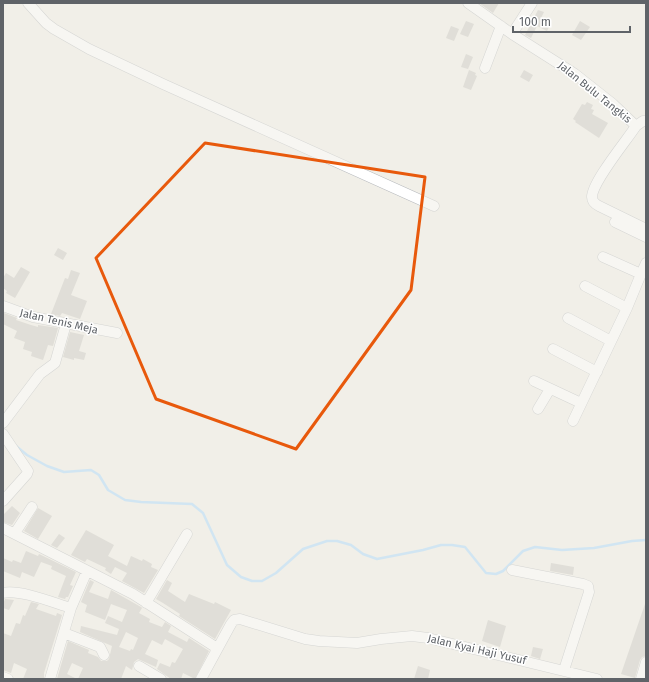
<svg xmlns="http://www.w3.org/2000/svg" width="649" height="682" viewBox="0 0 649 682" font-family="'Fira Sans',sans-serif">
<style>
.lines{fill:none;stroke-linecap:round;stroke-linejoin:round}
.stream{stroke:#aadaff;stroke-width:2.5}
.building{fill:#cccac5;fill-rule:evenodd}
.minor-casing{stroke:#b5b8bc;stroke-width:11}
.minor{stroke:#fff;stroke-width:10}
.marked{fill:none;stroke:#e8590c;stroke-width:3;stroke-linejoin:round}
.labels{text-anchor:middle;stroke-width:3;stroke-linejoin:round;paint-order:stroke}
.street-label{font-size:11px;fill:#5f6368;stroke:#fff}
</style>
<rect width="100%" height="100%" fill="#f1efe8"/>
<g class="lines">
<path class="stream" d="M16 446 27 455 47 466 64 472 91 470 99 475 108 490 125 500 141 502 192 504 203 513 227 565 241 577 252 581H262L276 573 303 549 327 541H337L351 545 363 554 377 559 423 550 441 545H452L465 547 486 573 496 574 503 571 523 551 535 547 562 550 594 548 632 541 646 540"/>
</g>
<path class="building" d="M479 3H499L493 13Z
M538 10 544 12 541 18 551 23 547 31 537 26 531 38 525 35Z
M466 21 474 24 468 37 460 34Z
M580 21 590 27 581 40 572 35Z
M451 26 459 29 454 41 446 38Z
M466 54 473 57 468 69 461 67Z
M469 70 476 73 475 75 477 76 471 90 463 87Z
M524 70 533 75 529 82 520 77Z
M587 102 593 105 591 109 594 110 592 114 608 123 599 138 575 122 576 121 573 119 582 104 585 105Z
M58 248 67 253 63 260 54 255Z
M21 267 30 272 15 298 6 293 7 291 3 288V278L6 273 14 278Z
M71 270 80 273 71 295 87 301 80 319 62 313 60 316 51 314 65 278 68 279Z
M4 313 17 318 16 320 31 325 38 327V325L58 328 53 346 48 345 43 360 31 356 32 352 23 349 25 342 14 338 17 331 3 324Z
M70 332 84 335 79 351 86 353 84 360 74 358V360L63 357Z
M12 506 20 513 12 525 3 522V515Z
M38 508 52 516 38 539 24 531Z
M86 530 114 545 108 556 127 566 131 556 142 561 143 559 152 564 151 567 158 570 144 593 122 581 127 573 115 567 111 574 105 570 106 568 87 559 85 562 71 555Z
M59 534 65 538 57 548 51 545Z
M26 551 38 556 39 554 76 572 70 585 73 586 68 597H66L65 599 58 597 66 576 51 569 52 566 41 562 34 577 22 572 20 578 3 571V558L12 562 13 560 21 563Z
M551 563 574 567 573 575 550 571Z
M90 580 94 582 89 592 108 599 111 590 141 607 142 608 139 613 150 619 149 622 162 627 165 622 171 626 168 632 187 642 189 638 209 651 195 679 183 673 181 679H171L157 669 160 663 170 667 172 662 175 663 183 649 165 639 162 645 152 640 145 654 158 660 156 667 138 659 134 662 132 670 126 666 121 679H78L83 668 72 663 67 674 77 679H57L68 641 89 650 88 653 98 657 101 661H107L109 659 112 646 80 632 81 626 117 635 119 629 105 623 108 616 122 622 127 610 111 604 105 620 85 612 87 605 81 602ZM126 632 138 638 133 650 131 649 130 651 119 647Z
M167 580 172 583 168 591 185 602 189 594 214 604 215 602 231 610 215 639 179 616 180 614 163 603 156 599Z
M5 599 14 600 9 610 3 608V604Z
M31 602 39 604 36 609 56 616 57 613 62 615 44 673V679H23L27 669 14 663 11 673 3 670V633L11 636 16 623 20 624 23 615 25 616Z
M645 604H646V656L642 657 640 660 635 678 621 674Z
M488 620 506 626 500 647 482 641Z
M533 647 543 649 540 659 531 656Z
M418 666 430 670 428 679H414Z"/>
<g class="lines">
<defs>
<path id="minor" d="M28 3 46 23 54 29 89 49 163 84 434 206
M468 3 512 34 575 74 613 104 636 126C627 140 592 182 592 197 592 201 595 204 599 206L646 229
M512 34 532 3
M485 68 501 26
M636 126 643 121H646
M615 222 646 237
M603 257 641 274
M585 286 627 308
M3 306 33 317 117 333
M568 318 611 341
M553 349 597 372
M534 381 581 403
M538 409 550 389
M573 421 627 308 641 274 646 263
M3 423 40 374 55 363 66 324
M3 434 28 471 27 474 3 501
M3 528 133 594 217 648
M15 533 32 507
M512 570 583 584 588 586 589 592 564 670
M3 593C20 589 54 603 71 608
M146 603 187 534
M64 633 100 647 104 655
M139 666 161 679
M3 677 8 679
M50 679 71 608 87 571
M201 679 231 624 234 620 240 619 305 639 319 641 357 643 381 639 412 636 428 638 597 679
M641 679 646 662"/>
</defs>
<use href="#minor" class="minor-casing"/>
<use href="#minor" class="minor"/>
</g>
<path d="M0 0H649V682H0ZM205 143 425 177 411 290 296 449 156 399 96 258Z" fill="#f1efe8" fill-opacity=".55" fill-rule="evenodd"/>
<path class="marked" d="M205 143 425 177 411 290 296 449 156 399 96 258Z"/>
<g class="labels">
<g class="street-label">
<text transform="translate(595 92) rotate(39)" y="4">Jalan Bulu Tangkis</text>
<text transform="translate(59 321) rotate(13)" y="4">Jalan Tenis Meja</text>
<text transform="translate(477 649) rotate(13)" y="4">Jalan Kyai Haji Yusuf</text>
</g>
</g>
<rect width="649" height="682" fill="none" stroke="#5f6368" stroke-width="8"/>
<path d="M513 26v6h117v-6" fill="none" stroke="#5f6368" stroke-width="2"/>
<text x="519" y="26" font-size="12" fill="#5f6368" stroke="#ffffff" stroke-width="3" paint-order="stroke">100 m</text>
</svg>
